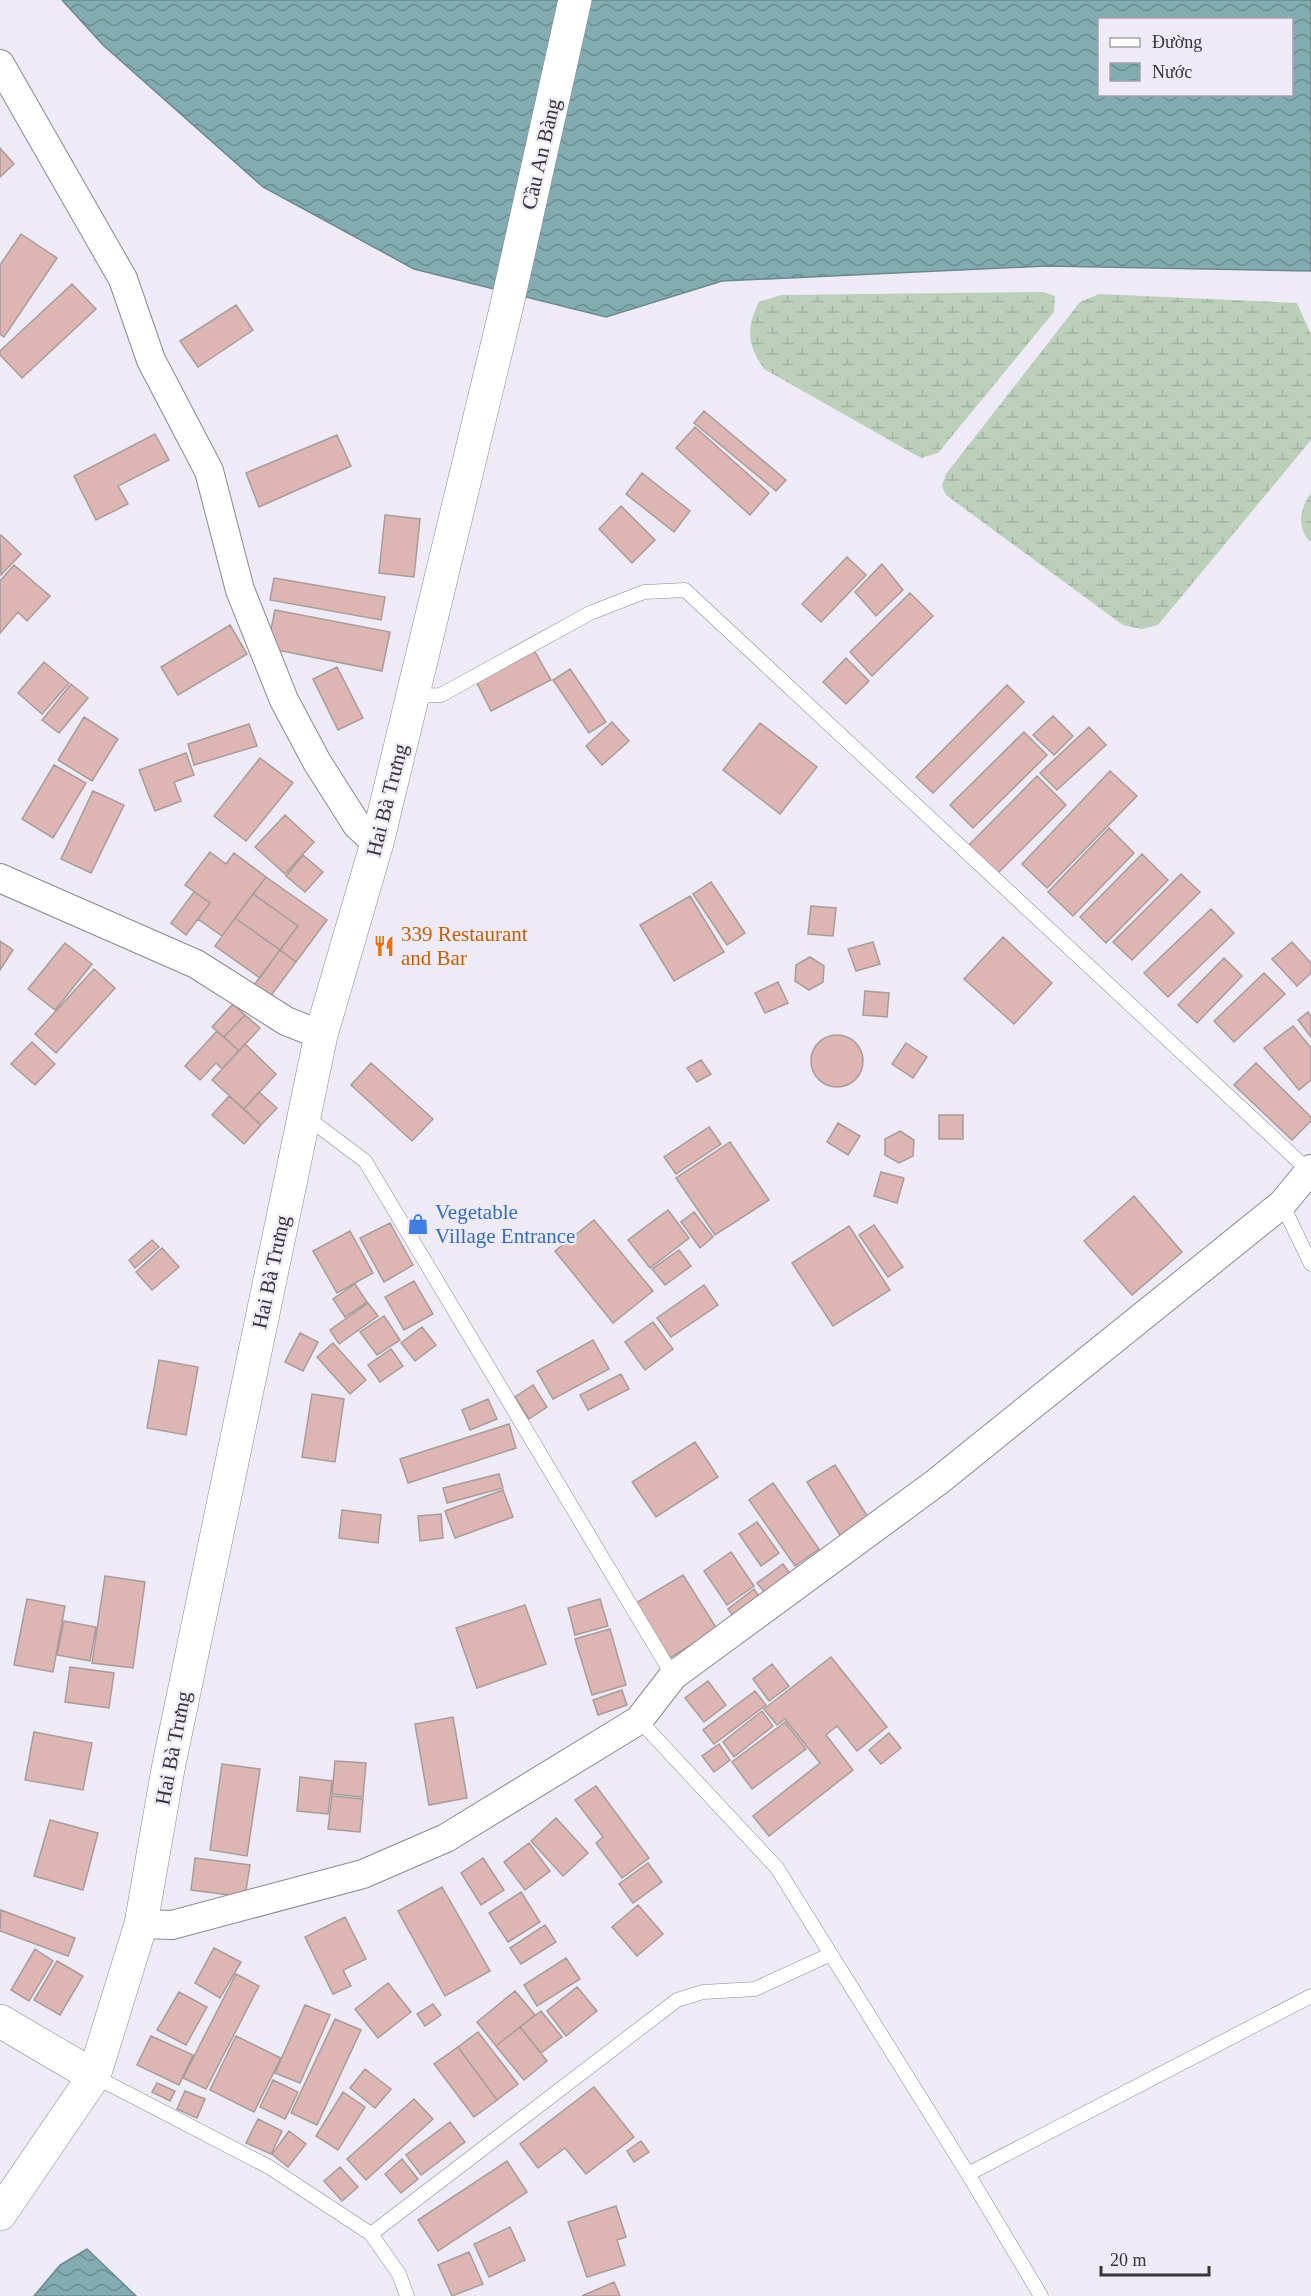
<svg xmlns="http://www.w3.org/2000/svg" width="1311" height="2296" viewBox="0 0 1311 2296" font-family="Georgia,serif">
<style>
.wetland{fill:url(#wetland-marsh)}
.water{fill:url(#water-waves);stroke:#6b888d;stroke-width:1.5;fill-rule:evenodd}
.building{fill:#ddb6b3;stroke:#a89b9a;stroke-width:1.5}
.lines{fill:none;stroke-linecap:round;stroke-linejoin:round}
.service-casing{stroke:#8b8892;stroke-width:15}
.minor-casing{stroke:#8b8892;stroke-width:30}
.tertiary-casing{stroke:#8b8892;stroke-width:34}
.service{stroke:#fff;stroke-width:14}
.minor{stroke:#fff;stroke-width:28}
.tertiary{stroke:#fff;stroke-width:33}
.labels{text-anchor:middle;stroke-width:4.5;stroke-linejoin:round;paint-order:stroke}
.street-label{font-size:21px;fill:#363539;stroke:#eeebf6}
.food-label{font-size:21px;fill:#c56008;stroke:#eeebf6;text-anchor:start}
.shop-label{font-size:21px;fill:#366cbe;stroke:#eeebf6;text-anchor:start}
</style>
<defs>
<pattern id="wetland-marsh" width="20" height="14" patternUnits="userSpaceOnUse" patternTransform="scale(1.5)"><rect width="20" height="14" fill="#bbcfbb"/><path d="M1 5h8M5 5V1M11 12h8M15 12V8" fill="none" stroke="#a1b2a2"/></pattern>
<pattern id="water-waves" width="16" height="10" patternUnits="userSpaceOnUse" patternTransform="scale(1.5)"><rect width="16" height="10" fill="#82acb1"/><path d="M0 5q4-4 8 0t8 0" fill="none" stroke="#6b8d91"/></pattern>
</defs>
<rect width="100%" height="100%" fill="#eeebf6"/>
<path class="wetland" d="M1043 292 1055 296 1054 312 938 453 921 458 764 369C747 345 746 328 759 302L781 295Z
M1099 294 1297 303 1311 334V440L1158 625 1142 629 1123 625 946 495 942 486 946 474 1080 302Z
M1311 493V542C1296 529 1300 507 1311 493Z"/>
<path class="water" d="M62 0H1311V271L1046 266 722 281 606 317 414 269 263 187 103 45ZM1100 20H1292V94H1100Z
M87 2249 136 2296H34L60 2265Z"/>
<path class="building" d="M0 148 14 164 0 177Z
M21 234 57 258 4 337 0 334V265Z
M72 284 96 309 22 378 0 355V351Z
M236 305 253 330 198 367 180 341Z
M704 411 786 480 776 491 694 423Z
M695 427 769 493 750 515 676 448Z
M155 434 169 460 118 486 128 504 96 520 74 476Z
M337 435 351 466 259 507 246 473Z
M642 473 690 511 674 532 626 494Z
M621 506 655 540 632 563 599 529Z
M385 515 420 519 414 577 379 573Z
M1 535 21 554 1 575 0 536Z
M847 557 866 575 821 622 802 604Z
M882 564 903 590 876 616 855 592Z
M14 565 50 596 27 621 18 612 0 633V581Z
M274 578 385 597 381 620 270 600Z
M910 593 933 616 872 676 850 652Z
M275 610 390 632 382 671 267 648Z
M230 625 247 654 178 695 161 667Z
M534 650 551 680 491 711 476 681Z
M846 658 869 681 846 704 823 682Z
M44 662 69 683 42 714 18 693Z
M337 667 363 718 338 730 313 679Z
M570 669 606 722 589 733 553 680Z
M71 684 88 698 59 733 42 720Z
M1007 685 1024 702 933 793 916 777Z
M1053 716 1073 736 1054 755 1033 735Z
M84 717 118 739 92 781 58 760Z
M612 722 629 741 602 765 586 746Z
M760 723 817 767 780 814 723 770Z
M249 724 257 746 194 765 188 744Z
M1089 727 1106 745 1057 790 1040 773Z
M1024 732 1047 755 973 828 950 805Z
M186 753 194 775 174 782 181 801 155 811 139 770Z
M260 758 293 783 246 841 214 816Z
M54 765 86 783 53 838 22 819Z
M1110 771 1137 796 1047 888 1022 864Z
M1037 776 1066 805 997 874 968 846Z
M93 791 124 805 91 873 61 859Z
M285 815 314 842 285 874 255 847Z
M1109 828 1134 853 1073 916 1048 892Z
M210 852 226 864 234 853 266 877 222 936 198 919 210 903 185 885Z
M1142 854 1168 880 1106 943 1080 917Z
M303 855 323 872 305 892 286 876Z
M1181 874 1200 892 1132 960 1113 942Z
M266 877 327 920 296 962 280 950 298 926 253 894Z
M711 882 745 933 727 945 693 894Z
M194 892 210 903 186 935 171 923Z
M253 894 298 926 280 950 235 918Z
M690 896 724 952 674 981 640 925Z
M811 906 836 908 833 936 808 934Z
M1211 909 1234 933 1168 997 1144 973Z
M235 918 280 950 260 978 215 946Z
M1003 937 1052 983 1014 1024 964 979Z
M0 941 13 950 0 970Z
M873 942 880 964 856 971 848 949Z
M1292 942 1311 963V973L1297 986 1272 959Z
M65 943 92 964 55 1010 28 989Z
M280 950 296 962 267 1001 251 989Z
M810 957 824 966 823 982 809 990 795 981 796 965Z
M1224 958 1242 976 1197 1023 1178 1005Z
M94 969 115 988 56 1053 35 1034Z
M1264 973 1285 994 1234 1042 1214 1021Z
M778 982 788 1003 765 1013 755 993Z
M865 991 889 993 887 1017 863 1015Z
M233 1004 245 1015 224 1037 212 1027Z
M1308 1012 1311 1017V1037L1298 1020Z
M245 1015 260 1028 239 1051 224 1037Z
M1293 1026 1311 1048V1080L1299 1090 1264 1048Z
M217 1031 239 1051 222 1069 216 1063 200 1080 185 1066Z
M811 1061a26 26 0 1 1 52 0a26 26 0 1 1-52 0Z
M32 1042 55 1064 35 1085 11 1064Z
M906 1043 927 1057 913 1078 892 1064Z
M245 1044 276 1074 244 1109 212 1080Z
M701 1060 711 1074 697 1082 687 1068Z
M371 1063 433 1119 412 1141 351 1085Z
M1256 1063 1311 1117V1121L1292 1140 1234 1085Z
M259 1092 277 1108 261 1125 244 1109Z
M229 1096 261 1125 244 1144 212 1115Z
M939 1115H963V1139H939Z
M838 1123 860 1136 848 1155 827 1142Z
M709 1127 721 1144 676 1174 664 1157Z
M900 1131 914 1140 913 1156 899 1163 885 1155V1139Z
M730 1142 769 1200 715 1235 676 1178Z
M881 1172 904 1178 897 1203 874 1196Z
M1134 1196 1182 1252 1132 1295 1084 1241Z
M668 1210 689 1238 650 1268 628 1240Z
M694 1212 713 1237 700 1248 681 1222Z
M594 1220 653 1291 613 1323 555 1251Z
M390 1223 413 1265 384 1282 360 1238Z
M874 1225 903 1267 888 1277 859 1235Z
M849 1226 890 1290 833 1326 792 1263Z
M350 1231 373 1273 337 1293 313 1251Z
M152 1240 159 1247 135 1268 129 1260Z
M162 1248 179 1267 152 1290 136 1272Z
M679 1250 691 1266 665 1285 652 1269Z
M414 1281 433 1314 404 1330 385 1297Z
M355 1284 367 1302 345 1317 333 1299Z
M704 1285 718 1305 671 1337 657 1318Z
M368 1303 378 1316 339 1344 330 1330Z
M384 1316 400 1340 377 1355 360 1332Z
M653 1322 673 1349 645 1370 625 1342Z
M422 1327 436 1345 415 1361 401 1343Z
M300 1333 318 1342 303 1371 285 1362Z
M593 1340 609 1369 553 1399 537 1371Z
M333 1343 366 1380 350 1394 317 1357Z
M391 1349 403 1366 380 1382 368 1365Z
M159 1360 198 1367 186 1435 147 1428Z
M621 1374 629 1389 588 1410 580 1395Z
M533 1385 547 1407 529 1419 515 1397Z
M312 1394 344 1399 335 1462 302 1457Z
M488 1399 497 1419 470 1430 462 1410Z
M509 1424 516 1448 408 1483 400 1459Z
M695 1442 718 1477 656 1517 632 1482Z
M835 1465 871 1522 843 1540 807 1482Z
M499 1474 503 1488 447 1503 443 1488Z
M773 1483 819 1549 795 1566 749 1500Z
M503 1490 513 1517 455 1538 445 1511Z
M342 1510 381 1515 378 1543 339 1538Z
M441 1514 443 1538 420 1541 418 1516Z
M757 1522 779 1553 761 1566 739 1534Z
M731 1552 754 1586 727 1605 704 1571Z
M783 1564 794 1579 769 1598 757 1583Z
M683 1575 717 1629 670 1658 636 1603Z
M105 1576 145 1582 133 1668 92 1663Z
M754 1589 763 1602 737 1621 728 1609Z
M27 1599 65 1606 53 1672 14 1665Z
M600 1599 608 1626 575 1635 568 1608Z
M525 1605 546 1664 477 1688 456 1628Z
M64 1621 96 1627 90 1661 57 1655Z
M610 1629 626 1685 592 1695 575 1639Z
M831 1657 887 1727 857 1751 837 1726 826 1735 853 1770 769 1836 753 1816 820 1763 785 1719 777 1725 764 1709Z
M772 1664 789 1686 769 1701 753 1679Z
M70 1667 114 1673 109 1708 65 1702Z
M708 1681 726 1705 704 1722 685 1698Z
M622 1690 627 1705 598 1715 593 1700Z
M755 1691 766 1705 714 1744 703 1730Z
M762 1711 773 1726 734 1757 723 1742Z
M453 1717 467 1798 429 1805 415 1724Z
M785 1722 806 1749 752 1789 732 1762Z
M34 1732 92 1743 83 1790 25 1780Z
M889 1733 901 1748 881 1764 869 1750Z
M719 1744 730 1760 714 1772 702 1756Z
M335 1761 366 1763 363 1797 332 1794Z
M222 1764 260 1769 247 1856 210 1850Z
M300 1777 332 1781 328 1814 297 1811Z
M596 1786 649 1858 622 1878 596 1843 603 1837 575 1800Z
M332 1796 363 1799 360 1832 328 1829Z
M556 1818 588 1853 563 1876 531 1841Z
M50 1820 98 1833 83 1890 34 1876Z
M529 1843 550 1871 525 1890 504 1862Z
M195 1858 250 1865 245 1897 191 1890Z
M483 1858 504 1890 481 1905 461 1873Z
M648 1863 662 1882 633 1903 619 1884Z
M442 1887 490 1971 445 1996 398 1911Z
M521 1892 540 1922 508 1942 489 1913Z
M638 1905 663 1934 637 1956 612 1927Z
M1 1910 75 1938 68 1956 0 1931Z
M345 1917 366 1959 343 1970 351 1986 333 1994 305 1937Z
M545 1925 556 1942 521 1964 510 1948Z
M214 1948 241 1962 220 1998 195 1983Z
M35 1949 53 1961 29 2001 11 1990Z
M566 1958 580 1979 537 2006 524 1985Z
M57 1961 83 1976 60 2015 34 2000Z
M236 1974 259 1986 206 2089 183 2078Z
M388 1983 411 2012 378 2038 355 2009Z
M577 1987 597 2011 566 2036 547 2011Z
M515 1991 535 2015 496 2046 477 2022Z
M179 1992 207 2007 186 2045 157 2030Z
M433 2004 441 2015 425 2026 417 2014Z
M305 2005 330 2015 300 2083 275 2073Z
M541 2011 562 2037 541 2053 520 2027Z
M335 2019 361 2030 317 2125 291 2113Z
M520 2027 547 2061 524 2080 496 2046Z
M478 2032 518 2084 497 2100 458 2047Z
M151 2036 193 2055 179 2085 137 2065Z
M236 2036 281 2058 254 2112 210 2090Z
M458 2047 497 2100 474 2117 434 2064Z
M365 2069 391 2089 375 2108 350 2088Z
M273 2080 298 2092 285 2119 260 2107Z
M157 2083 175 2091 170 2101 152 2092Z
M594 2087 634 2137 586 2174 565 2148 538 2168 520 2144Z
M185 2091 205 2099 197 2118 177 2109Z
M343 2092 365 2107 338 2150 316 2136Z
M414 2099 433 2119 366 2180 347 2159Z
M258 2119 282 2131 271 2154 246 2143Z
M450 2122 465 2142 421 2175 406 2155Z
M289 2131 306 2144 288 2167 272 2154Z
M641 2141 649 2152 634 2162 627 2151Z
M402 2159 418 2179 401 2193 385 2174Z
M507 2161 527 2192 438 2251 418 2220Z
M340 2167 358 2187 342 2201 324 2181Z
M616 2206 626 2237 617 2240 625 2265 587 2277 568 2222Z
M510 2227 525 2260 489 2277 474 2244Z
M469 2252 483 2284 452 2296 438 2265Z
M614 2282 620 2296H582Z"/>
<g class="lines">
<defs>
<path id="service" d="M413 696 441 695 590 613 644 592 685 590 1309 1171
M305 1116 365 1161 673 1676
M1282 1204 1311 1264
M639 1720 777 1868 968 2174 1041 2296
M94 2076 269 2167 371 2234 399 2274 407 2296
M968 2174 1311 1996
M371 2234 677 2000 703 1992 755 1989 831 1954"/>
<path id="minor" d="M0 64 123 279 151 360 209 471 240 590 284 700 317 762 357 825 377 843
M0 878 196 964 286 1021 321 1035
M141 1924 172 1925 363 1874 446 1838 639 1720 673 1676 937 1482 1282 1204 1311 1169"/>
<path id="tertiary" d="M0 2021 94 2076
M0 2214 94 2076 141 1924 168 1769 321 1035 377 843 506 309 575 0"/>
</defs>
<use href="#service" class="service-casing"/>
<use href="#minor" class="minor-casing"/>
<use href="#tertiary" class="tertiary-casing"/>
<use href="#service" class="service"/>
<use href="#minor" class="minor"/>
<use href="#tertiary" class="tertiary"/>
</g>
<defs>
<symbol id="restaurant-bare" viewBox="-9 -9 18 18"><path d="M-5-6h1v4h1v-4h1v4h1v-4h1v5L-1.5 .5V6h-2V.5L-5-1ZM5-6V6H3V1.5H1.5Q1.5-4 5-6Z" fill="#e8710a" stroke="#eeebf6" stroke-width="2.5" paint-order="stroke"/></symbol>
<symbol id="shop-bare" viewBox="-9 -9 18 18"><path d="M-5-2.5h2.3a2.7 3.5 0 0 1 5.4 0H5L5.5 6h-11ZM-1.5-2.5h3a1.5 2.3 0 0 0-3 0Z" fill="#3f7fe0" stroke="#eeebf6" stroke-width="2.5" paint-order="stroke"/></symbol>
</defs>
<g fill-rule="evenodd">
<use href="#restaurant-bare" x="369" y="931" width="30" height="30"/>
<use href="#shop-bare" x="403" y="1209" width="30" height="30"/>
</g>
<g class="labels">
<g class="street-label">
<text transform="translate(541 154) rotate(-77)" y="7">Cầu An Bàng</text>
<text transform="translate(387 800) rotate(-76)" y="7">Hai Bà Trưng</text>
<text transform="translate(271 1272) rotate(-78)" y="7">Hai Bà Trưng</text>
<text transform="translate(173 1748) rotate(-79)" y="7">Hai Bà Trưng</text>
</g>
<g class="food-label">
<text x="401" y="941">339 Restaurant<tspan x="401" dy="24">and Bar</tspan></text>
</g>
<g class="shop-label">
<text x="435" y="1219">Vegetable<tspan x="435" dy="24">Village Entrance</tspan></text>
</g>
</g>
<rect x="1098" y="18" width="195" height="78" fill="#eeebf6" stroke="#a4a2aa" stroke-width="1.5"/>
<rect x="1110" y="38" width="30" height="9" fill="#ffffff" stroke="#a4a2aa" stroke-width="1.5"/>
<text x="1152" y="48" font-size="18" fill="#363539">Đường</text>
<rect x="1110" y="63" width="30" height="18" fill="url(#water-waves)" stroke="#a4a2aa" stroke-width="1.5"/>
<text x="1152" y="78" font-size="18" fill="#363539">Nước</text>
<path d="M1101 2266v9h108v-9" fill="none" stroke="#363539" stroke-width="3"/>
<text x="1110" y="2266" font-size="18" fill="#363539" stroke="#eeebf6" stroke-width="4.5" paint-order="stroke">20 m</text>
</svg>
